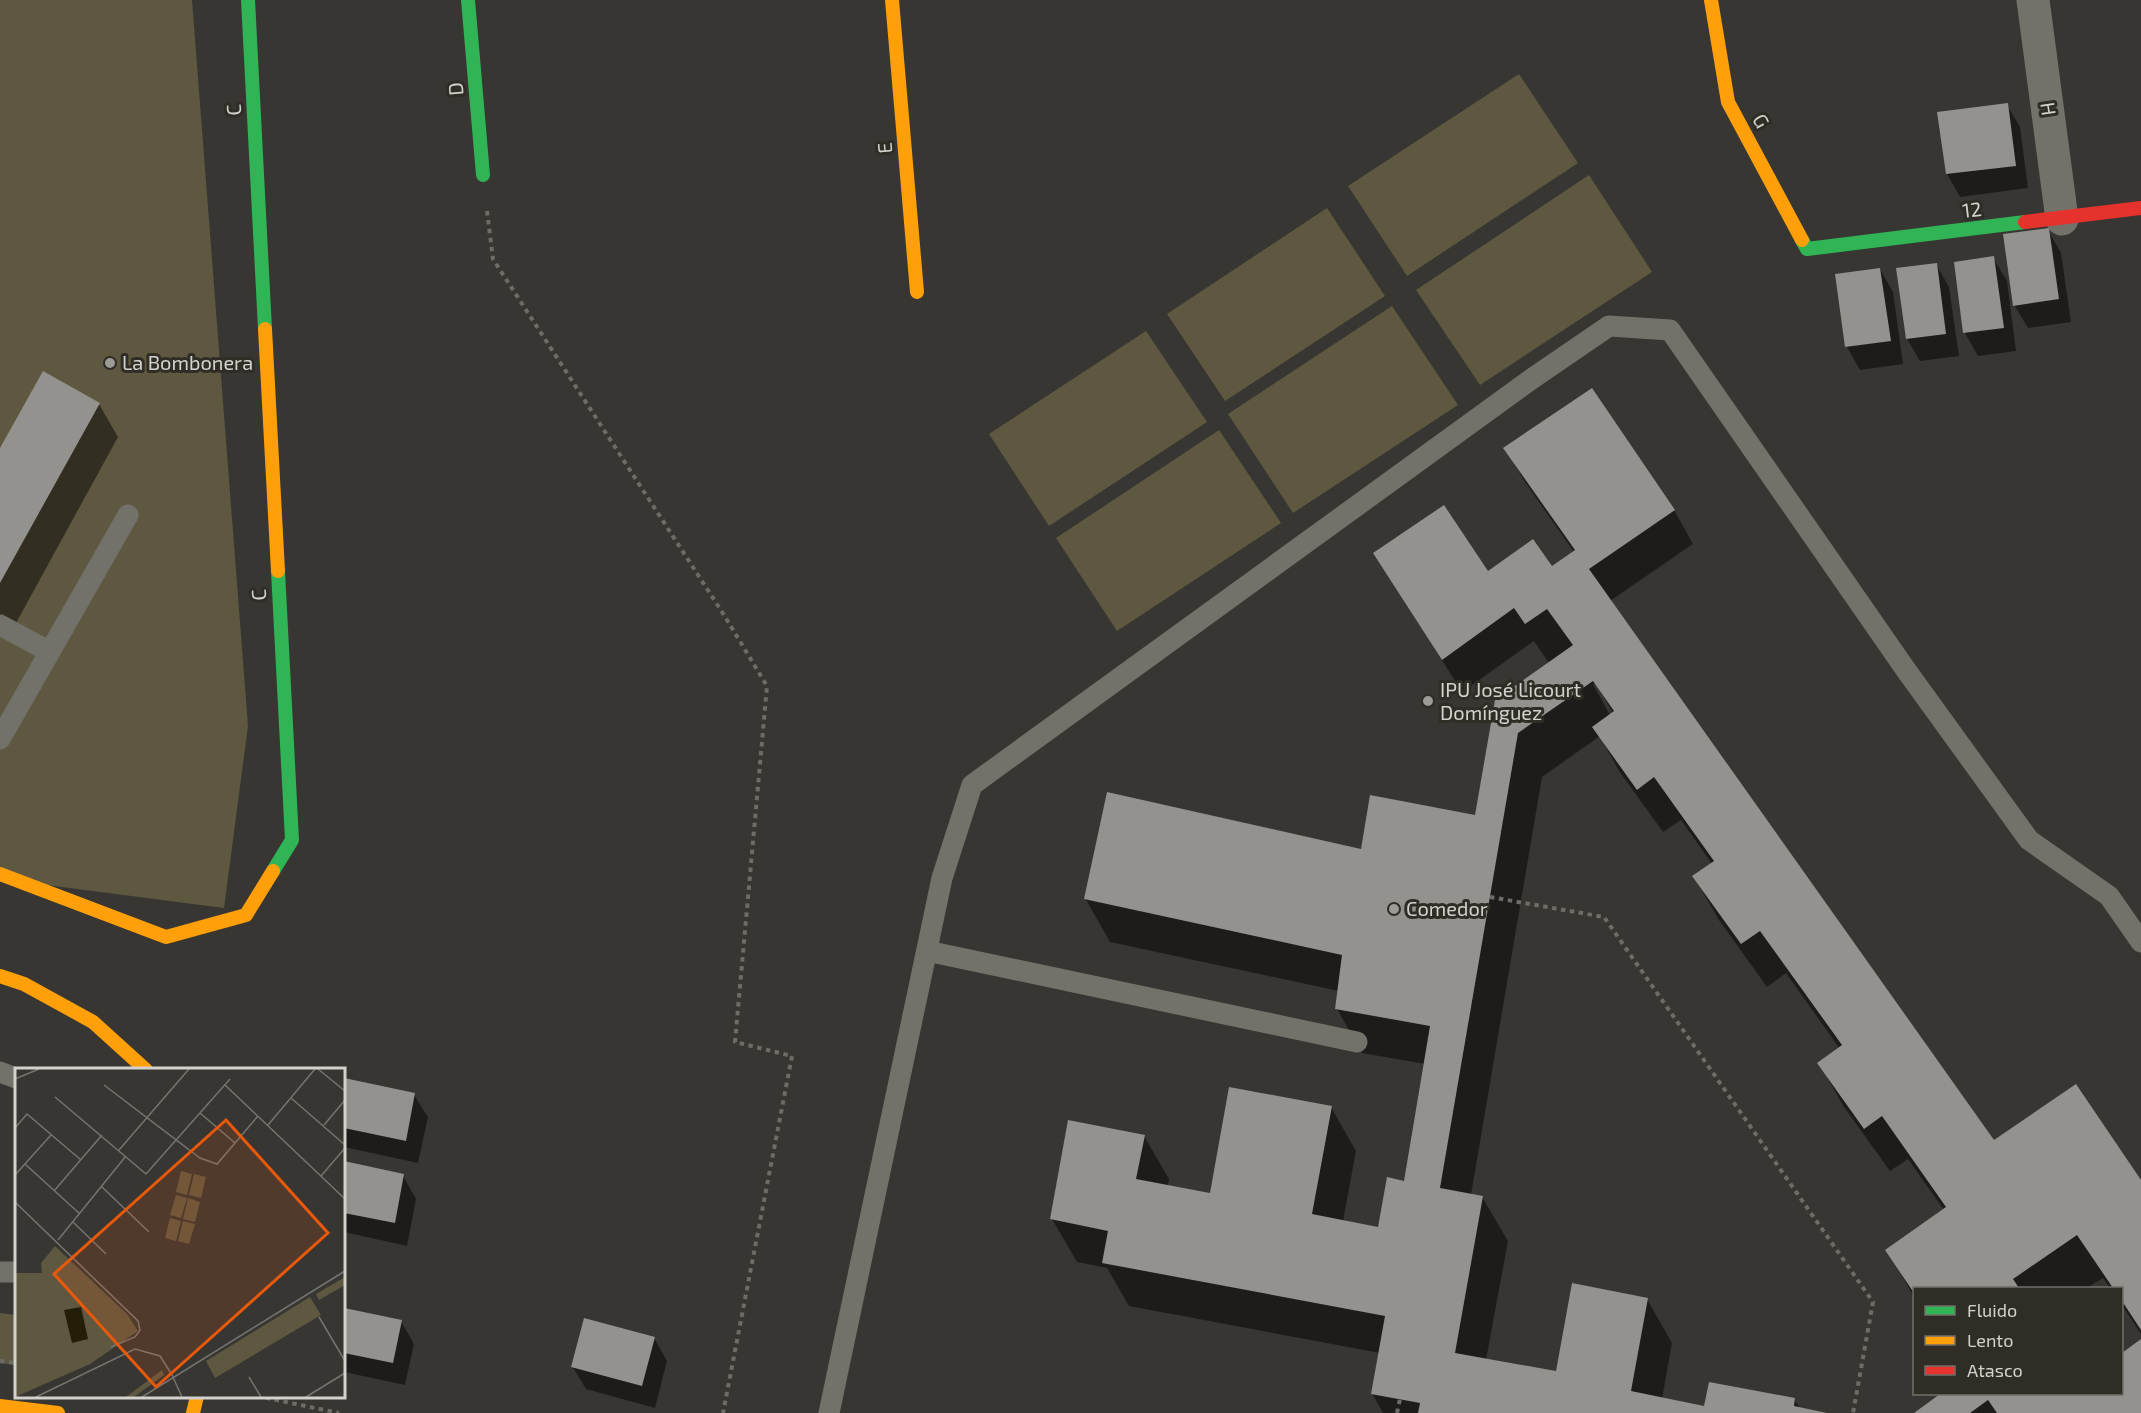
<svg xmlns="http://www.w3.org/2000/svg" width="2141" height="1413" viewBox="0 0 2141 1413" font-family="'Exo 2',sans-serif">
<style>
.green{fill:#5e5840}
.shadow{fill:#0007;fill-rule:evenodd}
.building{fill:#93928e}
.lines{fill:none;stroke-linecap:round;stroke-linejoin:round}
.path{stroke:#6d6c67;stroke-width:4;stroke-dasharray:4.5 4.5;stroke-linecap:butt}
.lane{stroke:#72716a;stroke-width:21}
.street{stroke:#72716a;stroke-width:33}
.fast{stroke:#30b455;stroke-width:14}
.slow{stroke:#ff9f0a;stroke-width:14}
.jam{stroke:#e5322d;stroke-width:14}
.poi-dot{fill:#9c9b97;stroke:#2f2d26;stroke-width:2}
.labels{text-anchor:middle;stroke-width:6;stroke-linejoin:round;paint-order:stroke}
.street-label{font-size:20px;fill:#d3d2cd;stroke:#2f2d26}
.poi-label{font-size:20px;fill:#d3d2cd;stroke:#2f2d26;text-anchor:start}
.inset-road{fill:none;stroke:#757470;stroke-width:1.5}
.view{fill:#e8590c;fill-opacity:0.15;stroke:#e8590c;stroke-width:3}
.inset-edge{fill:none;stroke:#d3d2cd;stroke-width:3}
</style>
<rect width="100%" height="100%" fill="#373632"/>
<path class="green" d="M0 0H192L248 726 224 908 0 879Z
M1519 74 1578 163 1407 276 1348 186Z
M1589 175 1652 272 1480 385 1416 290Z
M1327 208 1385 296 1225 401 1167 314Z
M1392 306 1458 405 1293 513 1228 414Z
M1146 331 1207 422 1049 526 989 434Z
M1219 430 1281 523 1117 631 1056 538Z
M0 1313 16 1315V1365L0 1363Z"/>
<path class="shadow" d="M2007 105 2020 127 2028 188 1960 197 1947 174Z
M2048 230 2061 253 2071 322 2028 328 2014 305Z
M1993 258 2007 281 2016 351 1978 356 1965 333 1955 263Z
M1936 264 1949 287 1959 356 1920 361 1907 339Z
M1880 269 1893 292 1903 364 1860 370 1847 347 1836 275Z
M99 404 118 437 10 634 0 629V452Z
M1505 448 1674 510 1693 544 1610 601 1994 1142 2141 1182V1334L2122 1305V1288H2110L2103 1278 2087 1288H1914V1297L1887 1250 1944 1210 1908 1159 1890 1171 1844 1107 1819 1063 1840 1049 1786 973 1767 987 1719 920 1694 877 1712 864 1681 820 1663 832 1619 771 1600 736 1542 777 1471 1195 1482 1197 1508 1241 1486 1360 1557 1373 1647 1299 1672 1343 1662 1399 1706 1407 1794 1399 1800 1408 1826 1413H1383L1372 1393 1380 1353 1129 1306 1107 1268 1077 1262 1052 1219 1144 1136 1169 1179 1168 1186 1211 1195 1331 1107 1356 1151 1343 1221 1379 1228 1405 1183 1425 1064 1362 1053 1337 1009 1339 991 1110 942 1085 898 1362 851 1476 817 1549 663 1534 641 1462 692 1375 554 1488 573 1552 568 1574 552 1525 482ZM1596 683 1614 715H1610L1593 684Z
M344 1080 414 1095 428 1117 418 1163 344 1147Z
M344 1163 403 1176 416 1199 407 1246 344 1232Z
M344 1309 401 1321 414 1344 405 1385 344 1372Z
M654 1338 667 1361 655 1408 586 1389 572 1366Z
M2141 1341V1413H1917L1943 1394H2122V1355Z"/>
<path class="building" d="M2008 103 2016 166 1946 174 1937 112Z
M2049 228 2059 299 2013 306 2003 234Z
M1994 256 2004 328 1963 333 1954 262Z
M1937 263 1946 334 1906 339 1896 268Z
M1880 268 1891 341 1845 347 1835 274Z
M43 371 100 403 0 583V448Z
M1592 388 1675 510 1589 569 1994 1140 2076 1084 2141 1180V1330L2122 1301V1288H2113L2077 1235 2013 1279 2019 1288H1914V1293L1885 1250 1946 1207 1882 1116 1864 1129 1817 1063 1842 1045 1760 931 1741 944 1692 876 1714 861 1654 777 1637 790 1592 727 1614 711 1593 681 1518 733 1440 1188 1483 1196 1455 1353 1556 1371 1572 1283 1648 1298 1631 1391 1704 1406 1709 1382 1795 1398 1794 1406 1827 1413H1418L1420 1403 1371 1394 1385 1316 1102 1263 1108 1231 1050 1219 1068 1120 1145 1135 1136 1179 1210 1193 1229 1087 1332 1106 1312 1214 1378 1227 1387 1177 1404 1181 1430 1026 1335 1009 1342 955 1084 899 1107 792 1361 849 1370 795 1475 815 1495 700 1573 645 1547 609 1525 624 1514 608 1442 660 1373 553 1444 505 1488 571 1533 539 1552 566 1575 550 1503 448Z
M344 1078 415 1093 406 1141 344 1128Z
M344 1161 404 1174 395 1223 344 1213Z
M344 1308 402 1320 393 1363 344 1353Z
M584 1318 655 1337 642 1386 571 1367Z
M2141 1339V1413H1997L1988 1400 1970 1413H1914L1940 1394H2122V1353Z"/>
<g class="lines">
<path class="path" d="M487 211 493 259 724 615 767 686 735 1042 792 1056 723 1413
M1490 897 1604 917 1873 1302 1853 1413
M0 1361 16 1363
M257 1396 339 1413
M1397 1413 1400 1399"/>
<path class="lane" d="M0 625 50 652
M0 739 128 515
M927 951 1357 1042
M0 1072 16 1078
M0 1272H16
M829 1413 942 878 972 785 1533 378 1609 326 1670 330 1906 670 2029 840 2109 896 2141 942"/>
<path class="street" d="M2033 0 2062 219"/>
<path class="fast" d="M248 0 265 329
M468 0 483 175
M1802 240 1807 249 2025 222
M273 871 292 840 278 571"/>
<path class="slow" d="M892 0 917 292
M1711 0 1728 102 1802 240
M265 329 278 571
M0 874 166 937 246 915 273 871
M0 976 24 984 93 1022 146 1070
M0 1406 58 1413
M193 1413 197 1396"/>
<path class="jam" d="M2025 222 2141 208"/>
</g>
<g class="poi-dot">
<circle cx="110" cy="363" r="6"/>
<circle cx="1428" cy="701" r="6"/>
<circle cx="1394" cy="909" r="6"/>
</g>
<g class="labels">
<g class="street-label">
<text transform="translate(456 89) rotate(-95)" y="7">D</text>
<text transform="translate(2048 109) rotate(82)" y="7">H</text>
<text transform="translate(234 110) rotate(-93)" y="7">C</text>
<text transform="translate(1761 121) rotate(62)" y="7">G</text>
<text transform="translate(885 148) rotate(-95)" y="7">E</text>
<text transform="translate(1972 210) rotate(-7)" y="7">12</text>
<text transform="translate(259 595) rotate(-93)" y="7">C</text>
</g>
<g class="poi-label">
<text x="122" y="370">La Bombonera</text>
<text x="1440" y="697">IPU José Licourt<tspan x="1440" dy="23">Domínguez</tspan></text>
<text x="1406" y="916">Comedor</text>
</g>
</g>
<g transform="translate(15 1068)">
<rect width="330" height="330" fill="#373632"/>
<path d="M166 103 177 106 172 127 161 124ZM179 106 191 109 186 130 174 127ZM161 127 172 130 166 150 155 147ZM173 130 185 134 180 154 168 151ZM155 150 166 153 161 173 150 170ZM168 153 180 156 174 176 163 173ZM40 178 112 246 123 263 75 296 0 329V205H27L26 195ZM330 209V217L304 232 301 226ZM295 229 306 247 200 310 191 293ZM147 302 149 307 119 329H111Z" fill="#5e5840"/>
<path d="M66 239 73 271 57 275 49 242Z" fill="#241e08"/>
<path class="inset-road" d="M303 1 330 23M0 11 24 1M89 17 185 90 202 96 243 48M210 17 330 131M40 29 131 106 215 11M276 30 330 77M185 45 220 75M253 57 300 1M309 57 330 32M0 60 12 46 66 92M104 82 174 1M10 96 65 146M0 107 36 67M306 108 330 80M87 119 134 164M39 123 87 67M0 134 123 253 125 262 120 269 96 279M58 154 91 186M43 172 111 88M304 249 330 293M157 307 167 329M234 309 246 329M21 329 120 281 145 288 157 307M127 329 330 203M291 329 330 305"/>
<path class="view" d="M211 52 313 165 141 319 39 206Z"/>
<rect width="330" height="330" class="inset-edge"/>
</g>
<rect x="1913" y="1287" width="210" height="108" fill="#2f2d26" stroke="#716f69" stroke-width="1.5"/>
<rect x="1925" y="1306" width="30" height="9" fill="#30b455" stroke="#716f69" stroke-width="1.5"/>
<text x="1967" y="1317" font-size="18" fill="#d3d2cd">Fluido</text>
<rect x="1925" y="1336" width="30" height="9" fill="#ff9f0a" stroke="#716f69" stroke-width="1.5"/>
<text x="1967" y="1347" font-size="18" fill="#d3d2cd">Lento</text>
<rect x="1925" y="1366" width="30" height="9" fill="#e5322d" stroke="#716f69" stroke-width="1.5"/>
<text x="1967" y="1377" font-size="18" fill="#d3d2cd">Atasco</text>
</svg>
